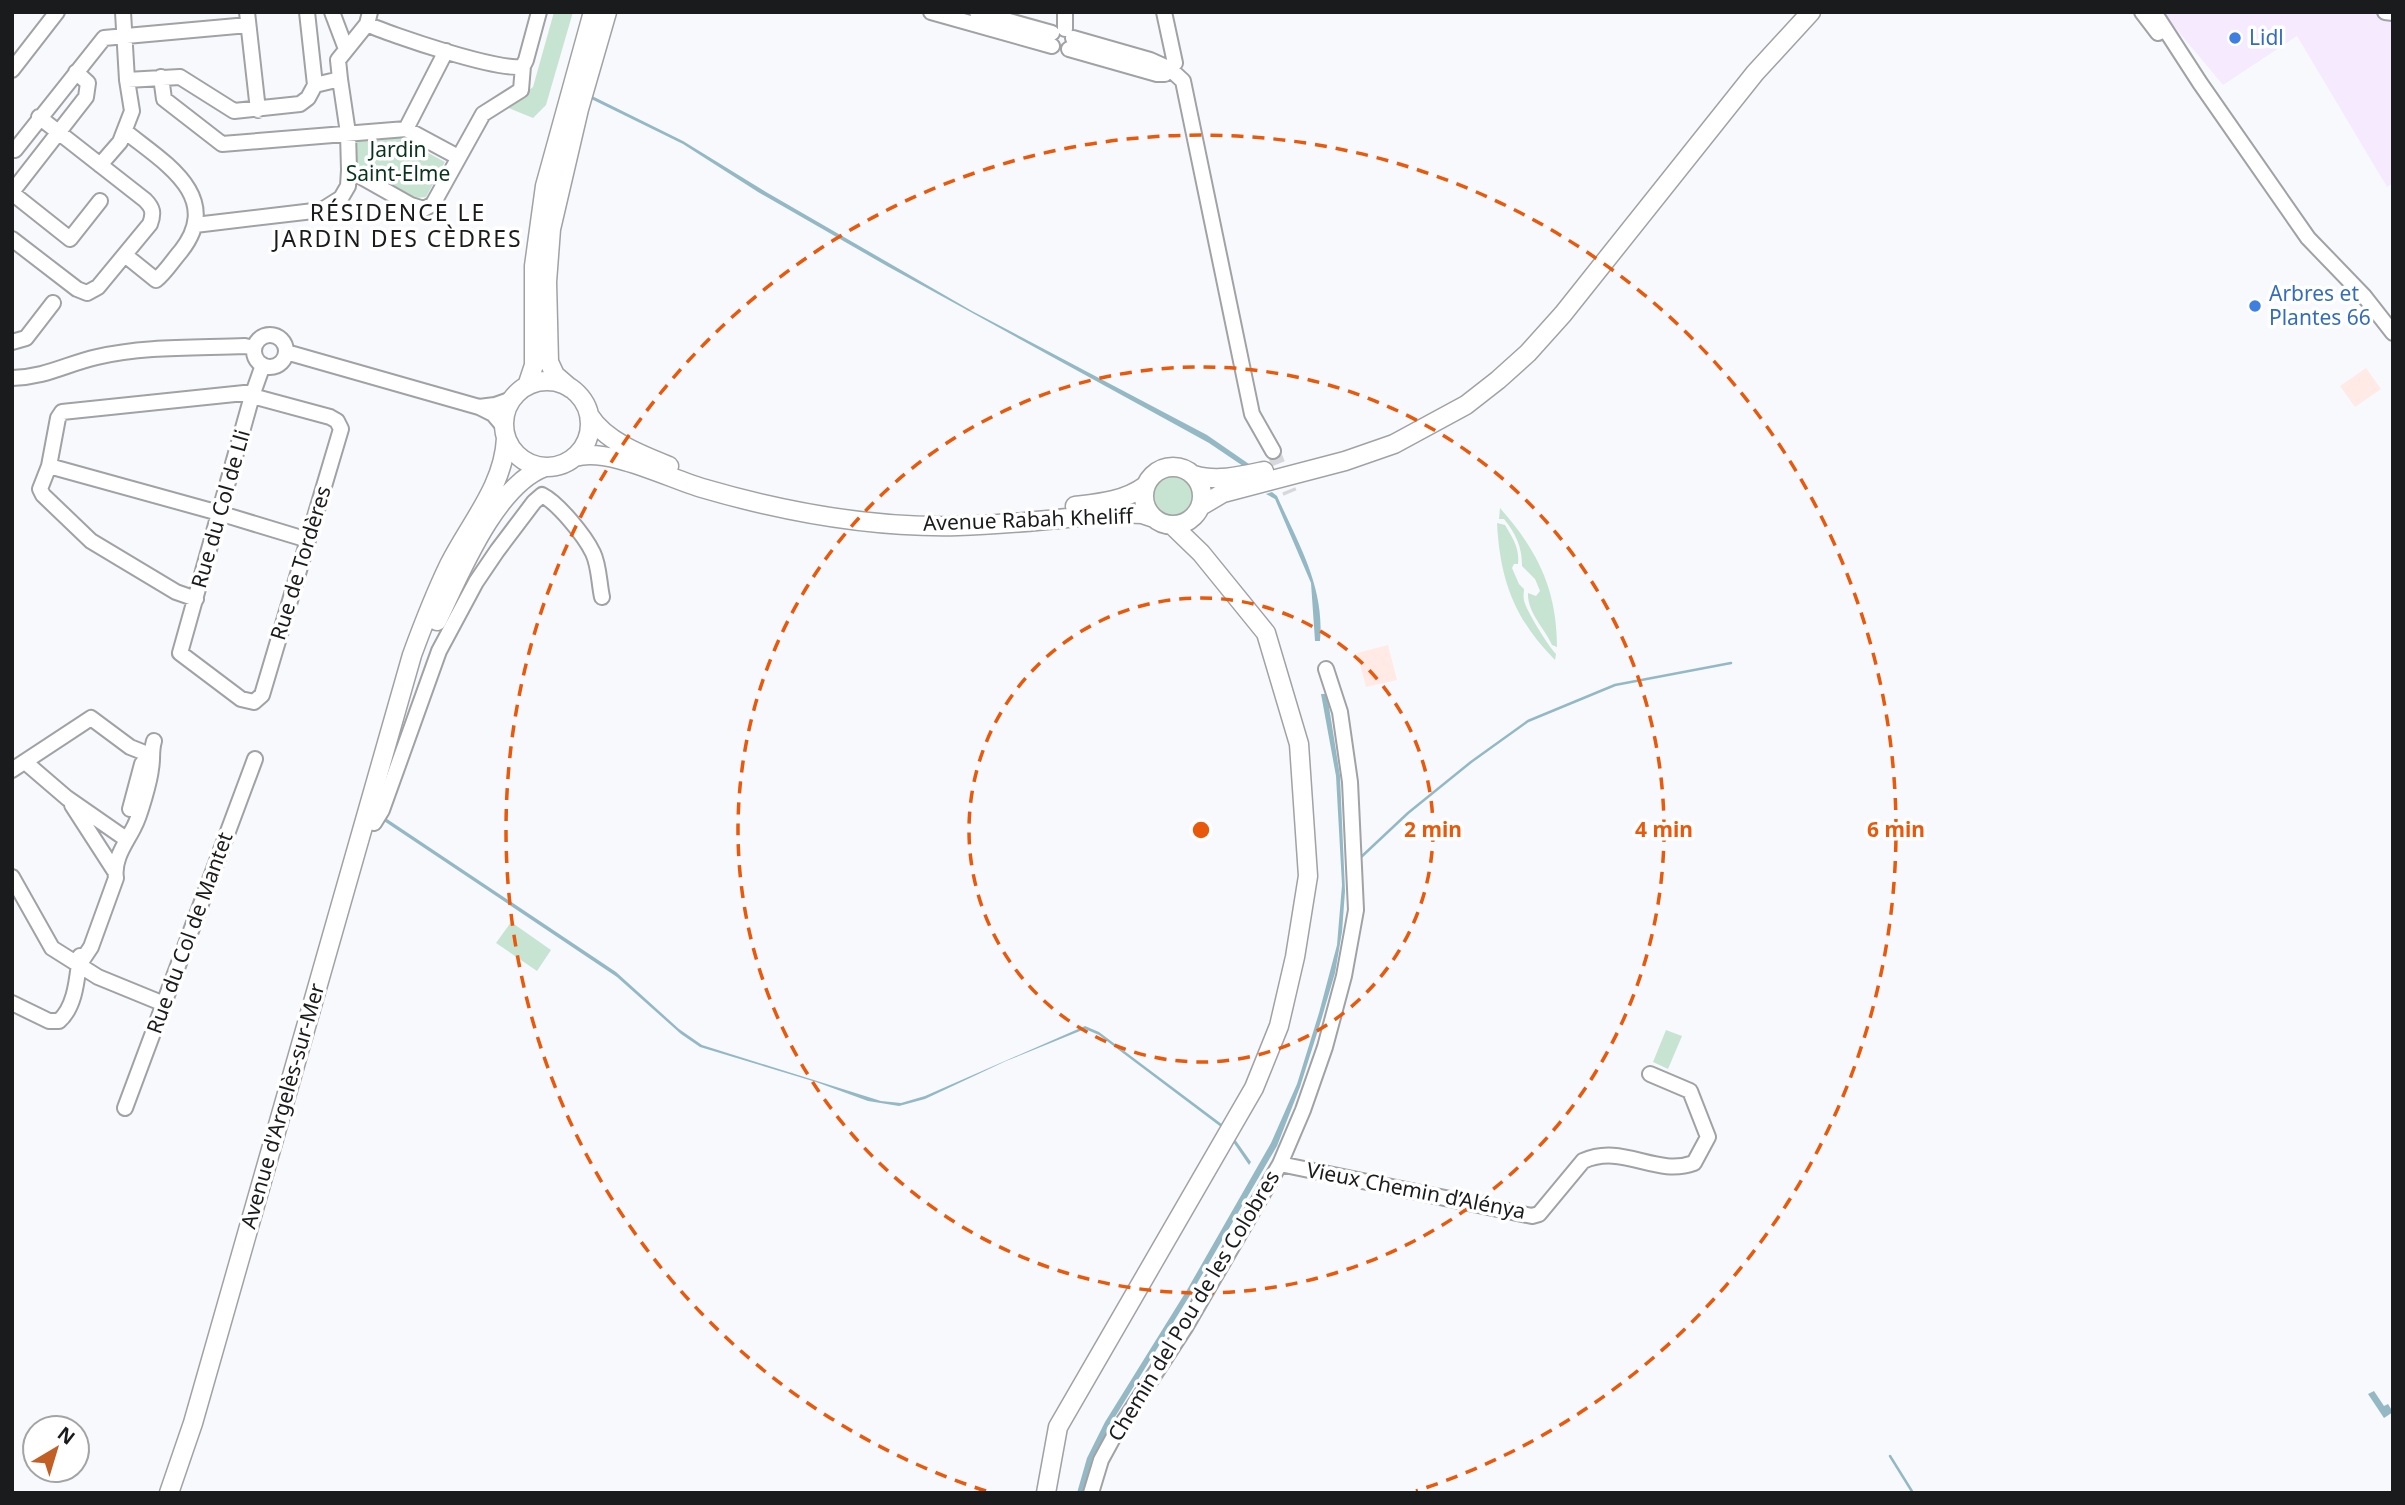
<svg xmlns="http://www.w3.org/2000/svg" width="2405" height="1505" viewBox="0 0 2405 1505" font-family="'Noto Sans',sans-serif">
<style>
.commercial{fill:#f6eafe}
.industrial{fill:#ffeae6}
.green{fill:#c7e4d2}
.water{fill:#94b9c5}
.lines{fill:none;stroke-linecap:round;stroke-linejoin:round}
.stream{stroke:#94b9c5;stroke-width:2.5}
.minor-tunnel{stroke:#d7d8db;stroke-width:14;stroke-dasharray:14 7;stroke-linecap:butt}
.minor-casing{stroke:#a1a2a5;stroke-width:18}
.major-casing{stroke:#a1a2a5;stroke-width:21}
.minor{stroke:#fff;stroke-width:14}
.major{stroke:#fff;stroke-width:18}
.ring{fill:none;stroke:#e8590c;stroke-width:3.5;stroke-dasharray:12 9}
.shop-dot{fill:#3f7fe0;stroke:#fff;stroke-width:2.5}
.labels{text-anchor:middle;stroke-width:7;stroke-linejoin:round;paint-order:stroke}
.shop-label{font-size:21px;fill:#366cbe;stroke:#fff;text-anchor:start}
.park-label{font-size:21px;fill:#09331f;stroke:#fff}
.street-label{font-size:21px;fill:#1a1b1c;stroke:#fff}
.neighbourhood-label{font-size:23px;letter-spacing:2px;fill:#1a1b1c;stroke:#fff}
.centre{fill:#e8590c;stroke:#fff;stroke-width:3.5}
.ring-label{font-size:21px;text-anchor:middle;font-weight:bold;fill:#e8590c;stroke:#fff;stroke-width:7;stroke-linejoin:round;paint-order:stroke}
</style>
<rect width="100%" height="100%" fill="#f8f9fd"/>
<path class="commercial" d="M2162 12H2393V183L2387 187 2297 36 2223 85Z"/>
<path class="industrial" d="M2366 368 2381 389 2355 407 2340 386Z
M1388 645 1397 680 1366 687 1357 653Z"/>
<path class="green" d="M554 12H573L546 105 533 118 506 107 533 87Z
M397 136 445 162 426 197 415 198 357 165 355 140Z
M1152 496a21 21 0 1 1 42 0a21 21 0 1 1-42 0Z
M1500 508C1538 551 1557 590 1557 647L1552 645C1545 629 1527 612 1528 593L1536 596 1540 591 1535 579 1522 566C1522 547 1516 534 1504 519H1499Z
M1497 523 1505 525C1512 537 1520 548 1518 564H1514L1512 568 1519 584 1524 589C1524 593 1523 596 1524 600 1525 609 1549 647 1556 654L1555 660C1514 619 1500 579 1497 523Z
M511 922 551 950 537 971 496 943Z
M1666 1030 1682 1036 1668 1069 1653 1062Z"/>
<path class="water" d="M582 91 683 141 766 192 972 311 1207 435 1249 464 1243 466 1209 443 887 266 758 192 683 144 581 94Z
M1272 492 1277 496C1298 543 1325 587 1320 641H1315L1311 583 1275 499 1266 494Z
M1321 694H1327L1340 776 1345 891 1342 932 1335 973 1320 1024 1300 1087 1277 1146 1192 1292 1110 1425 1092 1460 1083 1493H1077L1087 1458 1105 1422 1187 1290 1271 1143 1297 1084 1319 1013 1337 945 1342 885 1336 776Z
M384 817 616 972 679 1029 702 1045 881 1101 901 1103 925 1096 1085 1026 1099 1032 1227 1128 1251 1162 1249 1165 1225 1130 1099 1035 1085 1029 1006 1061 925 1099 899 1106 868 1101 816 1082 700 1047 681 1034 617 977 381 819Z
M2374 1391 2384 1406 2388 1404 2393 1412 2384 1418 2368 1394Z"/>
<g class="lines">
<path class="stream" d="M1359 859 1408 813 1471 762 1528 721 1615 685 1731 663
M1890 1456 1913 1493"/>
<path class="minor-tunnel" d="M1273 451 1290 493"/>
<defs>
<path id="minor" d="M247 12 258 110
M307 12 315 85
M332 12 346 49
M931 12 1052 46
M977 12 1052 33
M2142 12 2158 33
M2154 12 2200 83 2308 238 2364 296 2393 333
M2385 12 2393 13
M367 24C388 34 506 74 523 66L526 60 539 12
M1065 29V12
M1073 38 1150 60 1170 69 1183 81 1252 414 1273 451
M1069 49 1157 74H1165L1175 63 1164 12
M12 70 57 12
M161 77 164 99 222 144 406 129 458 157
M127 80 180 77 234 111 300 104 308 98 315 85 340 79 338 60 367 24 370 12
M406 129 446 51
M15 150 104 38 248 25
M100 165 120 142 132 111 127 80 123 12
M349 170 411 205 424 209 433 204 483 114 521 90 523 66
M12 192 86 97 88 83 76 72
M12 193 70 239 100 201
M195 225 322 210 341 198 348 186 349 170 348 133 340 79
M12 239 77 289 87 293 98 287 150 224C154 213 153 208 145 200L39 117
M125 255 156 280C166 272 173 260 181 251 224 196 163 162 126 132
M254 351a16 16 0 1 1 32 0a16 16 0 1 1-32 0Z
M12 342 26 338 53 303
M286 352 479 407
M12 378C47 377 66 364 97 357 144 346 196 348 245 346L254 348
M252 396 330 417 337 421 341 429 262 695 254 702 241 699 180 653 252 396 263 365
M504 427 493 414 479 407 495 405 512 399
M49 466 219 513 308 540
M196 599 176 592 91 541 43 495 40 489 49 466 58 418 62 412 254 392
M25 762 67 798 126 839
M12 770 91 718 130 747 150 755
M72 805 114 870
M130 809 142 764 150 755
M374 823 382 810 439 651 476 582 497 551 534 502 542 495C558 503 585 536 593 553 599 565 599 583 602 597
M12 877 52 948 98 977 164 1004
M79 965 91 947 116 878C113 859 126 843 134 827 140 816 150 780 151 769 153 759 151 751 154 741
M12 1003 49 1021H59C76 1006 77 977 80 956
M125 1108 255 759
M1280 1164 1532 1216 1539 1214 1583 1161C1623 1143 1655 1177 1694 1163L1708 1137 1690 1091 1650 1074
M1091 1493 1101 1460 1113 1438 1186 1326 1280 1164 1303 1110 1325 1047 1344 976 1356 910 1350 782 1340 712 1326 669"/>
<path id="major" d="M504 424a43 43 0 1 1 86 0a43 43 0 1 1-86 0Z
M527 386 534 365V266L545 186 593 12
M570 388 555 375 549 362 547 282 551 229 579 109 607 12
M589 415C605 441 641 455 669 466
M575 457C608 447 668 478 702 488 784 512 872 528 958 526 1011 525 1064 518 1117 513L1142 514 1154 518
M1144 496a29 29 0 1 1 58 0a29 29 0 1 1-58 0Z
M1194 475C1216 482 1241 476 1264 471
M1075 506C1100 503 1124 501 1145 486
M1201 506 1223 493 1345 461 1394 444 1466 405 1498 380 1528 353 1563 314 1755 73 1811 12
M437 621C459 576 495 485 545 467
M169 1493 193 1423 412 655C423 625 435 594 449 565 470 523 504 486 506 438
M1046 1493 1058 1427 1254 1088 1279 1026 1295 957 1308 876 1299 744 1266 633 1201 553 1172 525"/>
</defs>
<use href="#minor" class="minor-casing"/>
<use href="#major" class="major-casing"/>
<use href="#minor" class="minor"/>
<use href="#major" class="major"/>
</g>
<g class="ring">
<circle cx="1201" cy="830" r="232"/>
<circle cx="1201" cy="830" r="463"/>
<path d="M986 1491A695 695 0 1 1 1416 1491"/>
</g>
<g class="shop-dot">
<circle cx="2235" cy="38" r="7"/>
<circle cx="2255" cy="306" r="7"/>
</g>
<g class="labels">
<g class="shop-label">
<text x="2249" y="45">Lidl</text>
<text x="2269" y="301">Arbres et<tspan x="2269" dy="24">Plantes 66</tspan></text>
</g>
<g class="park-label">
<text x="398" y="157">Jardin<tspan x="398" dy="24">Saint-Elme</tspan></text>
</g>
<g class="street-label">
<text transform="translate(221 509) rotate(-74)" y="7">Rue du Col de Lli</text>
<text transform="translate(1028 520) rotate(-2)" y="7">Avenue Rabah Kheliff</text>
<text transform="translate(301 563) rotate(-73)" y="7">Rue de Tordères</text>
<text transform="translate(190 933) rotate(-70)" y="7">Rue du Col de Mantet</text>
<text transform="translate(283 1106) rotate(-74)" y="7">Avenue d'Argelès-sur-Mer</text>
<text transform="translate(1416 1191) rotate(11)" y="7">Vieux Chemin d’Alénya</text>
<text transform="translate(1194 1306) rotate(-59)" y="7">Chemin del Pou de les Colobres</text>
</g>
<g class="neighbourhood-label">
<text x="398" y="221">RÉSIDENCE LE<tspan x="398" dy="26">JARDIN DES CÈDRES</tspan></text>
</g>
</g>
<circle cx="1201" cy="830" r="10" class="centre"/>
<g class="ring-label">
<text x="1433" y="837">2 min</text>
<text x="1664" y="837">4 min</text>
<text x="1896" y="837">6 min</text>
</g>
<rect width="2405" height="1505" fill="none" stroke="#1a1b1c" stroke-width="28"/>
<g transform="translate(56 1449) rotate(38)"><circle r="33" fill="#ffffff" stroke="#a3a4a4" stroke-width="2"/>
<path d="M0-5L12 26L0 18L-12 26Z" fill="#c25f24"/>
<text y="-10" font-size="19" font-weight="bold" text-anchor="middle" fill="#1a1b1c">N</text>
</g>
</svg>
